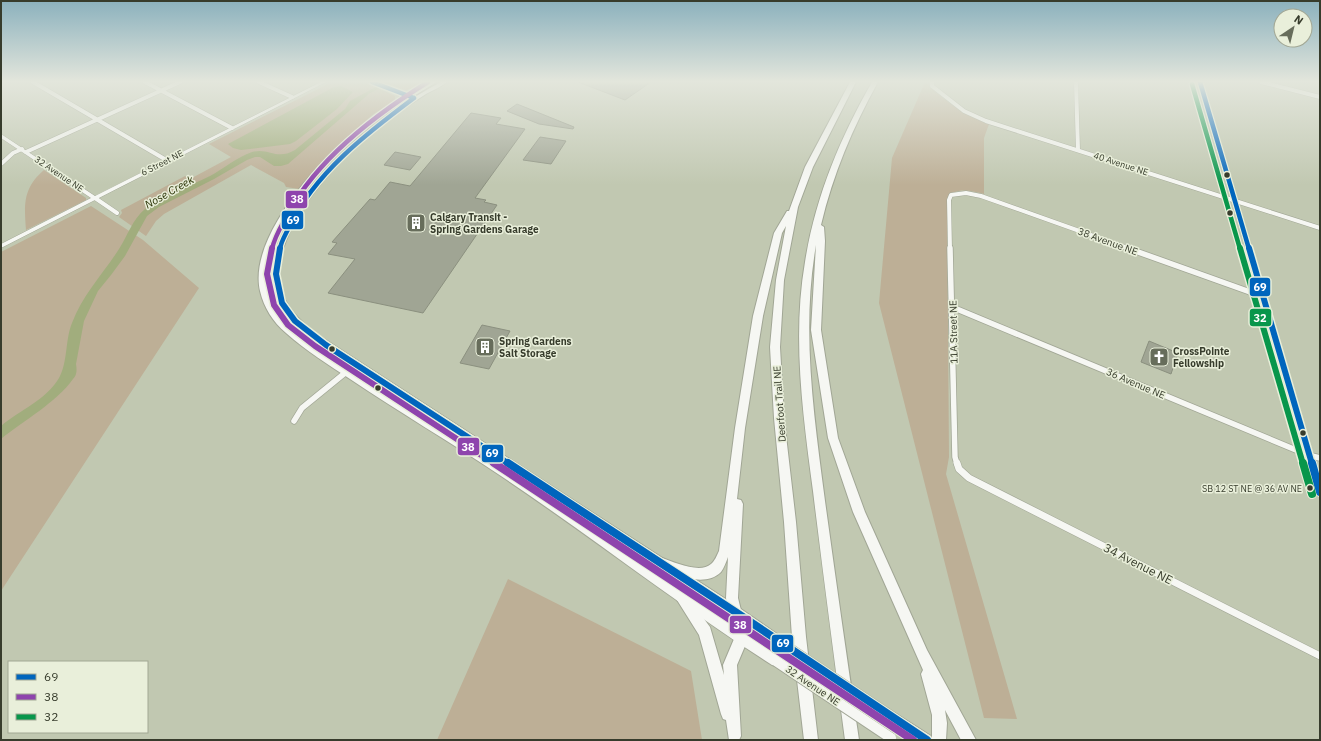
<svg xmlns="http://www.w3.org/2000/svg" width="1321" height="741" viewBox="0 0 1321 741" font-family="'IBM Plex Sans',sans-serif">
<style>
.green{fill:#bdaf96}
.water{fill:#a1ad7d}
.building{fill:#a0a594;stroke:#8b907f}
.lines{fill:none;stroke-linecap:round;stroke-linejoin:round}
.minor-far2-casing{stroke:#a1a695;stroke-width:5}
.minor-far1-casing{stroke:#a1a695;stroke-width:7}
.minor-casing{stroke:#a1a695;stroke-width:8}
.tertiary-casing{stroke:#a1a695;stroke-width:1}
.secondary-casing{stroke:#a1a695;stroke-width:2}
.motorway-casing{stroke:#a1a695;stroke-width:2}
.minor-far2{stroke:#f6f7f3;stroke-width:4}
.minor-far1{stroke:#f6f7f3;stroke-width:5.5}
.minor{stroke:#f6f7f3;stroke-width:7}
.tertiary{fill:#f6f7f3;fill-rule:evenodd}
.secondary{fill:#f6f7f3;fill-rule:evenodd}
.motorway{fill:#f6f7f3;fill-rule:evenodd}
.secondary-bridge-casing{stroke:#a1a695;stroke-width:12;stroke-linecap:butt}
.secondary-bridge{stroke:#f6f7f3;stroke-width:10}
.bus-1-far2-casing{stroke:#e9efda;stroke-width:7}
.bus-1-far1-casing{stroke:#e9efda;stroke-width:9}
.bus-1-casing{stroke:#e9efda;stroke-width:10}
.bus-2-far2-casing{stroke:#e9efda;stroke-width:7}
.bus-2-far1-casing{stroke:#e9efda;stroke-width:9}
.bus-2-casing{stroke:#e9efda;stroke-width:10}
.bus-3-far2-casing{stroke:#e9efda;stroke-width:7}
.bus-3-far1-casing{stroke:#e9efda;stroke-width:9}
.bus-3-casing{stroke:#e9efda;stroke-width:10}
.bus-1-far2{stroke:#0065bd;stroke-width:4.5}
.bus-1-far1{stroke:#0065bd;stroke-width:6}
.bus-1{stroke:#0065bd;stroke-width:8}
.bus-2-far2{stroke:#8e44ad;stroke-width:4.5}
.bus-2-far1{stroke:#8e44ad;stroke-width:6}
.bus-2{stroke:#8e44ad;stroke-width:8}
.bus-3-far2{stroke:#08964b;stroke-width:4.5}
.bus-3-far1{stroke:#08964b;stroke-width:6}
.bus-3{stroke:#08964b;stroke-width:8}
.bus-dot{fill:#373c2c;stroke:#e9efda;stroke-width:1.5}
.labels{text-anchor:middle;stroke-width:3;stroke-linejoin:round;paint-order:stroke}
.far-street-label{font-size:9px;fill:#373c2c;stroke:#e9efda}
.bus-label{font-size:9px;fill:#373c2c;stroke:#e9efda;text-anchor:end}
.poi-label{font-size:10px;font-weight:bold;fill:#373c2c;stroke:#e9efda;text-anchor:start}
.street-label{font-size:10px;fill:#373c2c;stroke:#e9efda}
.water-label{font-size:11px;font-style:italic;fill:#293204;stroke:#e9efda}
.near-street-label{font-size:12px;fill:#373c2c;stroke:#e9efda}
.line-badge{stroke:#e9efda;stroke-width:1.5}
.badge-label{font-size:11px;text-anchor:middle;font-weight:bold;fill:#fff}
</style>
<rect width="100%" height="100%" fill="#c1c8b1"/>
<path class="green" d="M332 82H364L395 96V99C391 105 386 106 380 110 372 114 366 121 360 127L318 166 299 189 286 187 284 183 251 165 164 214 156 221 146 236 119 217 122 213 121 210 185 176 190 179 231 157 209 144Z
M382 82H428L406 90Z
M925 82H928L929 86C948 103 966 116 989 124L984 138V194C972 191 953 186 947 200L949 457 946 474 1017 719 984 718 879 303 892 158Z
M44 170 86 198V200L26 230C24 204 23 188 44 170Z
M91 206 143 240 199 288 1 591V252Z
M508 579 691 671 702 740H437Z"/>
<path class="water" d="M385 82H392L370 93 288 164 281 166H274L260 157H255L247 160 214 179 159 207 147 216 125 256 111 275 98 291 84 321 76 364C77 370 77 375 73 379 57 402 23 421 1 439V426C20 410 46 400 59 378 68 362 65 340 72 323 83 294 103 274 119 249 128 235 132 220 145 209 164 194 188 187 210 176 223 169 237 157 252 152 269 147 276 161 295 150L345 109 350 101Z
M341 86 353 92 337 109 296 141 290 144 241 150 233 148 228 144 334 87Z"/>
<path class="building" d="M578 82H651L625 100Z
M517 104 574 127 573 129 539 124 507 111Z
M471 113 501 118 496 124 525 129 475 198 486 200 484 202 497 205 423 313 328 293 355 259 328 254 337 243 332 242 370 199 375 200 390 182 410 186Z
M540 137 566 141 551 164 523 160Z
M395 152 421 157 410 170 384 165Z
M482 325 510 331 489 369 460 363Z
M1149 341 1178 353 1171 374 1141 362Z"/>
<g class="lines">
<defs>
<path id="minor-far2" d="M33 82 168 161
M145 82 232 128
M259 82 292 97
M932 82V86L964 111 986 121 1320 228
M1076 82 1078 150
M1261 82 1320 97
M26 152 180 82
M1 164 13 153 22 149
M95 198 117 213
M950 249 949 200 951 195 966 193 981 196 1130 249"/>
<path id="minor-far1" d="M950 248 955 457 957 464
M1127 248 1264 297
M952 307 1308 455 1320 458
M294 421 302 408 356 364"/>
<path id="minor" d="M957 463 959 469 969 478 1320 656"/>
<path id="tertiary" d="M321 82H326L1 248V244L91 198 1 138V134L95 196Z
M370 82H375L416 98 412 99Z
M1198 82H1202L1320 479V495L1317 494 1316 492Z"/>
<path id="secondary" d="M430 82H436C429 87 420 92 412 97 399 105 386 113 374 122 331 154 268 220 266 276 265 294 275 313 287 326 307 344 332 359 355 374 403 406 453 436 502 467 596 528 685 597 780 657L781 661 780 665 776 666 772 665C678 605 591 536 498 474 450 442 399 412 350 379 329 365 306 351 286 333 273 322 264 308 260 291 248 239 316 164 353 133 377 113 403 97 430 82Z
M441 82H447C441 87 433 90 426 94 414 102 402 109 390 118 348 149 289 208 280 262 279 270 278 278 280 286 285 308 301 322 318 335L738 607 777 634 778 638 777 642 773 643 769 642 730 615 323 346C301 331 278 313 272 285 269 271 275 254 280 241 306 173 379 115 441 82Z
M887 708 931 736 933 740H917L883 718 881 714 883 710Z"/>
<path id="motorway" d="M850 82H856L813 167 798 207 784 280 780 347 784 418 796 522 806 637 818 740H804L792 637 784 522 774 418 770 347 776 280 786 226 782 233 763 316 745 428 737 499 741 500 743 504 738 598 748 639 737 665 741 736 739 740H729L726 720 723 719 721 714 699 635 677 600 679 596 683 594 687 596 710 627 724 675 723 665 734 639 726 598 728 557C726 562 724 568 721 572 705 588 675 575 658 568L656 564 658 560 662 558C674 562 700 574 711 564 715 561 717 555 719 551L735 428 753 316 774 233 787 211H789L805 167Z
M872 82H878C853 127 833 174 821 225L824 227 825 241 821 330 838 438 865 512 927 650 976 740H961L945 710 947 723 946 740H932V715L921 674 923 670 853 512 828 438 811 330 816 245C801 330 814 416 825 501 836 581 847 660 859 740H845C834 657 823 574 813 491 803 416 792 337 805 262 815 198 840 138 872 82Z"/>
</defs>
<use href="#minor-far2" class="minor-far2-casing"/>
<use href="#minor-far1" class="minor-far1-casing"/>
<use href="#minor" class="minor-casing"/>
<use href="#tertiary" class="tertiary-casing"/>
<use href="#secondary" class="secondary-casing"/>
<use href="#motorway" class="motorway-casing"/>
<use href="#minor-far2" class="minor-far2"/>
<use href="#minor-far1" class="minor-far1"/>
<use href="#minor" class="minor"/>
<use href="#tertiary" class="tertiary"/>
<use href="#secondary" class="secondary"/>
<use href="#motorway" class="motorway"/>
<defs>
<path id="secondary-bridge" d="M773 638 887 714
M776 661 891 738"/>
</defs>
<use href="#secondary-bridge" class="secondary-bridge-casing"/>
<use href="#secondary-bridge" class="secondary-bridge"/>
<defs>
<path id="bus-1-far2" d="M372 82 414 98
M1200 82 1249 249
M280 249C281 241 286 234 289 227 315 173 367 133 414 98"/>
<path id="bus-1-far1" d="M280 248 276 274 282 303 295 321 326 345 509 464
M1249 248 1312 464"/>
<path id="bus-1" d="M508 463 734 611 927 740
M1312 463 1320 492"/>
<path id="bus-2-far2" d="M272 249C274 239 279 230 284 221 313 162 373 116 428 82"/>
<path id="bus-2-far1" d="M272 248 267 274 274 305 288 325 315 346 495 464"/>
<path id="bus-2" d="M494 463 913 740"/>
<path id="bus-3-far2" d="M1192 84 1240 249"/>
<path id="bus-3-far1" d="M1240 248 1303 464"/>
<path id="bus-3" d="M1303 463 1312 494"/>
</defs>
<use href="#bus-1-far2" class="bus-1-far2-casing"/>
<use href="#bus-1-far1" class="bus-1-far1-casing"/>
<use href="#bus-1" class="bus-1-casing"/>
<use href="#bus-2-far2" class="bus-2-far2-casing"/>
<use href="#bus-2-far1" class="bus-2-far1-casing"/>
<use href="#bus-2" class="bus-2-casing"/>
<use href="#bus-3-far2" class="bus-3-far2-casing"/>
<use href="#bus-3-far1" class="bus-3-far1-casing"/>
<use href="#bus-3" class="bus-3-casing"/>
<use href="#bus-1-far2" class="bus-1-far2"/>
<use href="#bus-1-far1" class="bus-1-far1"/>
<use href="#bus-1" class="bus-1"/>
<use href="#bus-2-far2" class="bus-2-far2"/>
<use href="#bus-2-far1" class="bus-2-far1"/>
<use href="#bus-2" class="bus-2"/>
<use href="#bus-3-far2" class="bus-3-far2"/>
<use href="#bus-3-far1" class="bus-3-far1"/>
<use href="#bus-3" class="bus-3"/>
</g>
<linearGradient id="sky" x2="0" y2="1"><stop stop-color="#8bb1bd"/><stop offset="0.44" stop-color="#e3e6dc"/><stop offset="1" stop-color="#e3e6dc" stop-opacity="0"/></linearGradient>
<rect width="1321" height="185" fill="url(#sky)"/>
<defs>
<symbol id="building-square" viewBox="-11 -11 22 22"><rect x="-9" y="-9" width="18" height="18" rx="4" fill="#676d5b" stroke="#e9efda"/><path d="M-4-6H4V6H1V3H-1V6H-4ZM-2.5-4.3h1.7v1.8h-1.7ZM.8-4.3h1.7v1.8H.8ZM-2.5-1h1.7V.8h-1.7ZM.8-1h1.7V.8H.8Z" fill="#fff"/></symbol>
<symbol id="church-square" viewBox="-11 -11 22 22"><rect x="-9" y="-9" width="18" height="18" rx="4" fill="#676d5b" stroke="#e9efda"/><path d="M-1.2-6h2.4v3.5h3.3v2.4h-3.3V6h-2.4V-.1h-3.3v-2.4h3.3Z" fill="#fff"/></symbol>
</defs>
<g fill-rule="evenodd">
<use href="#building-square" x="405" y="212" width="22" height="22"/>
<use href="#building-square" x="474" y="336" width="22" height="22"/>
<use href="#church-square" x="1148" y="346" width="22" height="22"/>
</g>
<g class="bus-dot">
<circle cx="1227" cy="175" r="3.5"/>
<circle cx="1230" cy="213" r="3.5"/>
<circle cx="332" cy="349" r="3.5"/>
<circle cx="378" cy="388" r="3.5"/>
<circle cx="1303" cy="433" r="3.5"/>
<circle cx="1310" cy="488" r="3.5"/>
</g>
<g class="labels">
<g class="far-street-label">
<text transform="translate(162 163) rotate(-27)" y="3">6 Street NE</text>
<text transform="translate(1121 164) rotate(18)" y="3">40 Avenue NE</text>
<text transform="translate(59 174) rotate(34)" y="3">32 Avenue NE</text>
</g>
<g class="bus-label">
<text x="1302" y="492">SB 12 ST NE @ 36 AV NE</text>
</g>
<g class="poi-label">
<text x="430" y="221">Calgary Transit -<tspan x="430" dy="12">Spring Gardens Garage</tspan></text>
<text x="499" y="345">Spring Gardens<tspan x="499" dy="12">Salt Storage</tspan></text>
<text x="1173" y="355">CrossPointe<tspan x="1173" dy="12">Fellowship</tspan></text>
</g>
<g class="street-label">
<text transform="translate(1108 241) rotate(20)" y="4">38 Avenue NE</text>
<text transform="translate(953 332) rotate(-91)" y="4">11A Street NE</text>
<text transform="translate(1136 383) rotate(23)" y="4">36 Avenue NE</text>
<text transform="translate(779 404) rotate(-94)" y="4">Deerfoot Trail NE</text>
<text transform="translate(813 685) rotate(34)" y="4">32 Avenue NE</text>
</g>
<g class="water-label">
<text transform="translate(169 192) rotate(-30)" y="4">Nose Creek</text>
</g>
<g class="near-street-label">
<text transform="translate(1138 564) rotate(27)" y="4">34 Avenue NE</text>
</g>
</g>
<g class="line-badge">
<rect x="285" y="190" width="23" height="19" rx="4" fill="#8e44ad"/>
<rect x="281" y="210" width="23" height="20" rx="4" fill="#0065bd"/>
<rect x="1249" y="277" width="22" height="20" rx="4" fill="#0065bd"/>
<rect x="1249" y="308" width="23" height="19" rx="4" fill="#08964b"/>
<rect x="457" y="437" width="23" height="19" rx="4" fill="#8e44ad"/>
<rect x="481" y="444" width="23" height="19" rx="4" fill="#0065bd"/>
<rect x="729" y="615" width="23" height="19" rx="4" fill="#8e44ad"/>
<rect x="771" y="634" width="23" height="19" rx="4" fill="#0065bd"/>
</g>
<g class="badge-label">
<text x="297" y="203">38</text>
<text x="293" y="224">69</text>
<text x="1260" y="291">69</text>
<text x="1260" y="322">32</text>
<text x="468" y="451">38</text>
<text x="492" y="457">69</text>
<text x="740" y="629">38</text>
<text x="783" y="647">69</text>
</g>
<rect width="1321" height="741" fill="none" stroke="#373c2c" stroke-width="4"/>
<rect x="8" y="661" width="140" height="72" fill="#e9efda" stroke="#a2a794"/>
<rect x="16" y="674" width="20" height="6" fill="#0065bd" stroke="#a2a794"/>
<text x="44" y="681" font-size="12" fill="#373c2c">69</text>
<rect x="16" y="694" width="20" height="6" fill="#8e44ad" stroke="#a2a794"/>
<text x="44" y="701" font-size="12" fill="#373c2c">38</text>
<rect x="16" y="714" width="20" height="6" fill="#08964b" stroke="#a2a794"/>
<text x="44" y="721" font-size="12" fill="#373c2c">32</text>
<g transform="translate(1293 28) rotate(35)"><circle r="19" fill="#e9efda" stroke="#a2a794"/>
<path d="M0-3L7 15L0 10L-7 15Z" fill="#676d5b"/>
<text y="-6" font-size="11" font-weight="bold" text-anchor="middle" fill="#373c2c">N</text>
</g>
</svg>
